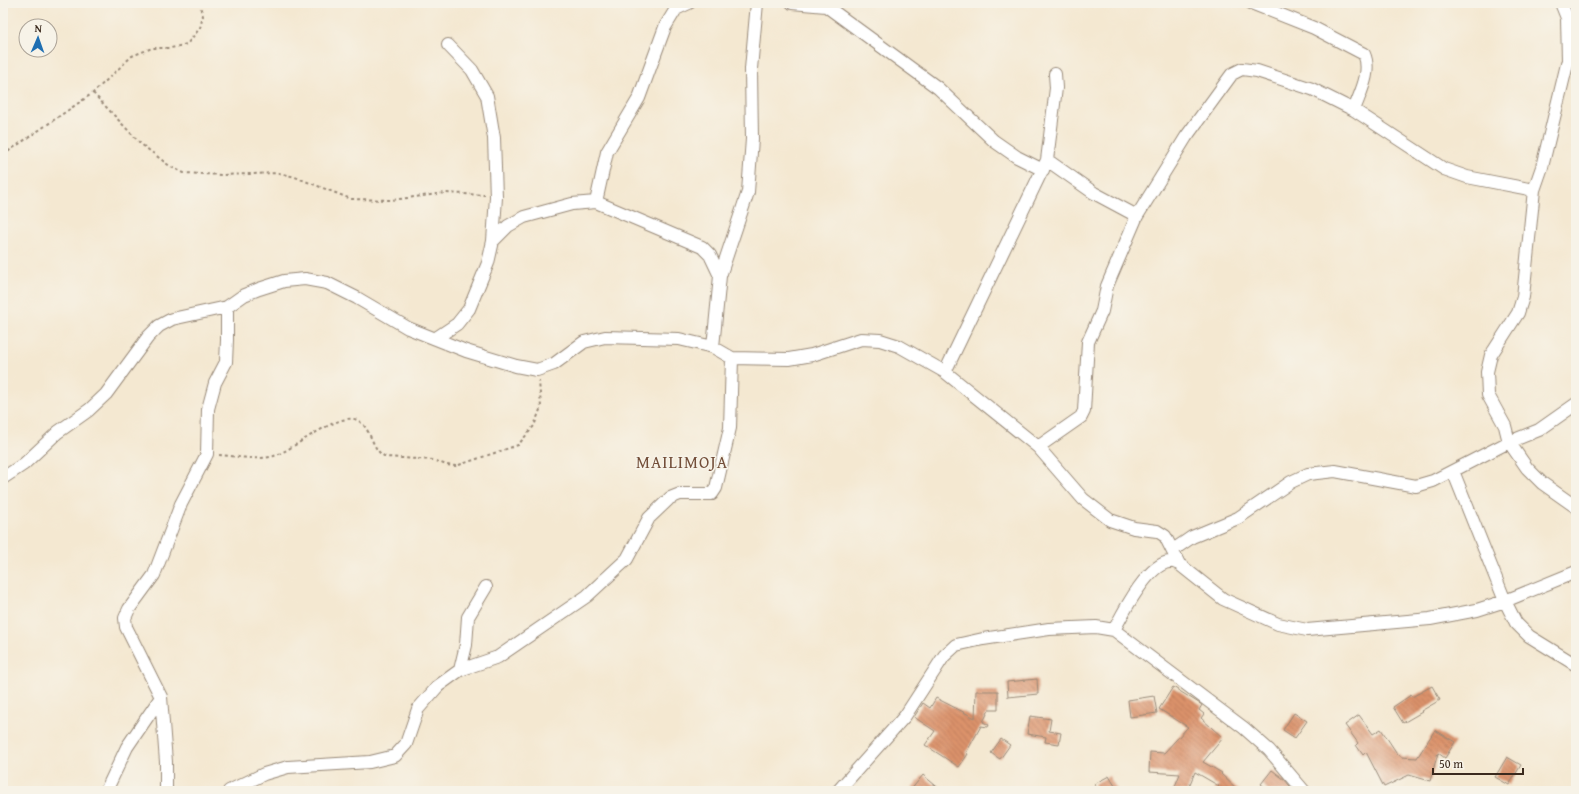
<svg xmlns="http://www.w3.org/2000/svg" width="1579" height="794" viewBox="0 0 1579 794" font-family="'Gentium Book Plus',serif">
<style>
.building{fill:url(#building-back-hatch)}
.lines{fill:none;stroke-linecap:round;stroke-linejoin:round}
.street-casing{stroke:#988978;stroke-width:14}
.path{stroke:#988978;stroke-width:2;stroke-dasharray:3 3;stroke-linecap:butt}
.street{stroke:#fff;stroke-width:12}
.labels{text-anchor:middle;stroke-width:3;stroke-linejoin:round;paint-order:stroke}
.quarter-label{font-size:17px;letter-spacing:1px;fill:#734e39;stroke:#f7f3e8}
</style>
<defs>
<pattern id="building-back-hatch" width="6" height="6" patternUnits="userSpaceOnUse"><rect width="6" height="6" fill="#db926a"/><path d="M-1 5l2 2M0 0l6 6M5-1l2 2" fill="none" stroke="#b37757"/></pattern>
</defs>
<rect width="100%" height="100%" fill="#f7f3e8"/>
<filter id="ink" filterUnits="userSpaceOnUse"><feTurbulence type="fractalNoise" baseFrequency=".025" numOctaves="2"/><feDisplacementMap in="SourceGraphic" scale="8" xChannelSelector="R" yChannelSelector="G"/><feConvolveMatrix kernelMatrix="1 2 1 2 8 2 1 2 1" color-interpolation-filters="sRGB"/></filter>
<filter id="wash" filterUnits="userSpaceOnUse"><feTurbulence type="fractalNoise" baseFrequency=".012" numOctaves="4" result="noise"/><feDisplacementMap in="SourceGraphic" scale="16" xChannelSelector="R" yChannelSelector="G"/><feGaussianBlur stdDeviation="0.9" result="paint"/><feColorMatrix in="noise" values="0 0 0 0 0 0 0 0 0 0 0 0 0 0 0 0 0 1.4 0 .05"/><feComposite in="paint" operator="in"/></filter>
<g filter="url(#wash)">
<rect width="100%" height="100%" fill="#f4e8d1"/>
<g id="blocks">
<path class="building" d="M1037 679 1038 694 1008 697 1007 682Z
M1432 686 1440 700 1421 711 1422 712 1403 723 1393 707 1411 695 1412 697Z
M1173 687 1202 705 1199 710 1204 714 1201 718 1223 738 1203 762 1222 773 1221 774 1239 791H1214L1219 786 1195 772 1187 791H1173L1180 774 1149 772 1150 752 1164 753 1188 727 1159 709Z
M976 691H998V710H989L983 722 989 725 988 727 981 726 966 753 968 754 959 767 925 745 935 731 914 717 923 703 930 708 936 698 975 718Z
M1154 696 1157 713 1130 717 1128 700Z
M1294 713 1307 721 1295 738 1283 730Z
M1359 715 1373 734 1381 729 1398 755 1399 754 1401 757 1417 758 1435 730 1455 742 1445 758 1438 753 1430 781 1409 775 1384 787 1366 752 1363 755 1356 745 1358 743 1345 725Z
M1030 716 1051 719 1049 731 1061 733 1059 744 1045 742 1046 737 1027 734Z
M1001 739 1010 745 1000 759 991 753Z
M1507 757 1521 765 1509 785 1495 777Z
M1272 770 1285 780 1294 791H1269L1261 784Z
M923 775 942 791H910Z
M1109 776 1118 791H1098L1094 784Z"/>
</g>
</g>
<g filter="url(#ink)">
<use href="#blocks" fill-opacity="0" stroke="#988978" stroke-width="1"/>
<g class="lines">
<defs>
<path id="street" d="M792 3 826 6 829 3
M1251 3 1314 28 1364 54C1372 72 1360 93 1354 110
M1561 3 1567 18 1568 60 1542 167 1534 190 1523 297 1518 313 1491 355 1487 372 1488 395 1505 426 1509 442 1527 468 1542 483 1576 507
M826 6 938 88 994 141 1017 157 1043 170
M1047 160 1094 193 1137 216
M596 202 607 152 639 98 665 27 676 9 689 3
M493 241 508 226 524 217 572 204 596 202 702 247 710 255 720 276 713 347
M720 276 748 192 752 139 751 69 757 3
M436 338 457 324 469 309 488 263 493 241 496 197 494 138 487 96 472 70 448 45
M945 372 1047 160 1056 88 1055 74
M1038 447 1081 417 1084 411 1088 342 1102 311 1107 286 1137 216 1186 137 1232 74 1242 69 1257 71 1312 89 1354 110 1444 169 1467 177 1534 190
M1453 471 1505 601 1516 623 1529 636 1576 665
M3 478 24 464 58 432 89 410 106 394 148 337 159 326 172 319 227 307 244 295 259 289 284 281 305 279 327 283 357 298 408 328 466 351 516 366 537 370 554 364 584 342 605 337 679 339 713 347 732 358 789 359 812 355 861 339 880 340 899 346 945 372 1038 447 1083 499 1110 520 1134 528 1157 531 1165 536 1179 564
M1173 550 1192 537 1238 518 1291 482 1308 474 1335 471 1416 486 1433 481 1509 442 1539 430 1576 404
M1114 630C1123 613 1148 563 1170 562 1173 561 1176 563 1179 564L1223 599 1278 624 1307 630 1430 619 1477 610 1505 601 1576 572
M460 670 466 645 468 617 486 587
M106 791 127 747 161 697
M166 791V762L161 697 126 627 125 618 129 609 154 575 181 504 207 454 208 409 215 383 226 362 227 340V307
M229 791 264 774 288 767 370 762 395 756 406 744 418 709 438 686 460 670 498 657 587 596 627 559 649 518 670 498 680 494H712L716 488 730 428 732 358
M838 791 905 716 944 656 956 645 983 639 1049 629 1096 627 1114 630 1244 728 1269 750 1304 791"/>
</defs>
<use href="#street" class="street-casing"/>
<path class="path" d="M93 93 141 144 171 167 184 173 222 175 279 173 295 177 351 199 392 200 445 193 485 195
M3 155 93 93 132 56 152 48H171L187 44 200 28 203 16 199 3
M219 455C236 456 257 461 274 456 293 450 339 411 357 420 372 427 371 451 386 457L434 460 446 465 456 466 518 445 534 426 541 407 539 381"/>
<use href="#street" class="street"/>
</g>
</g>
<g class="labels">
<g class="quarter-label">
<text x="682" y="468">MAILIMOJA</text>
</g>
</g>
<rect width="1579" height="794" fill="none" stroke="#f7f3e8" stroke-width="16"/>
<g transform="translate(38 38) rotate(2)"><circle r="19" fill="#f7f3e8" stroke="#aca397"/>
<path d="M0-3L7 15L0 10L-7 15Z" fill="#1f6fb2"/>
<text y="-6" font-size="11" font-weight="bold" text-anchor="middle" fill="#3b2a1e">N</text>
</g>
<path d="M1433 768v6h90v-6" fill="none" stroke="#3b2a1e" stroke-width="2"/>
<text x="1439" y="768" font-size="12" fill="#3b2a1e" stroke="#f7f3e8" stroke-width="3" paint-order="stroke">50 m</text>
</svg>
